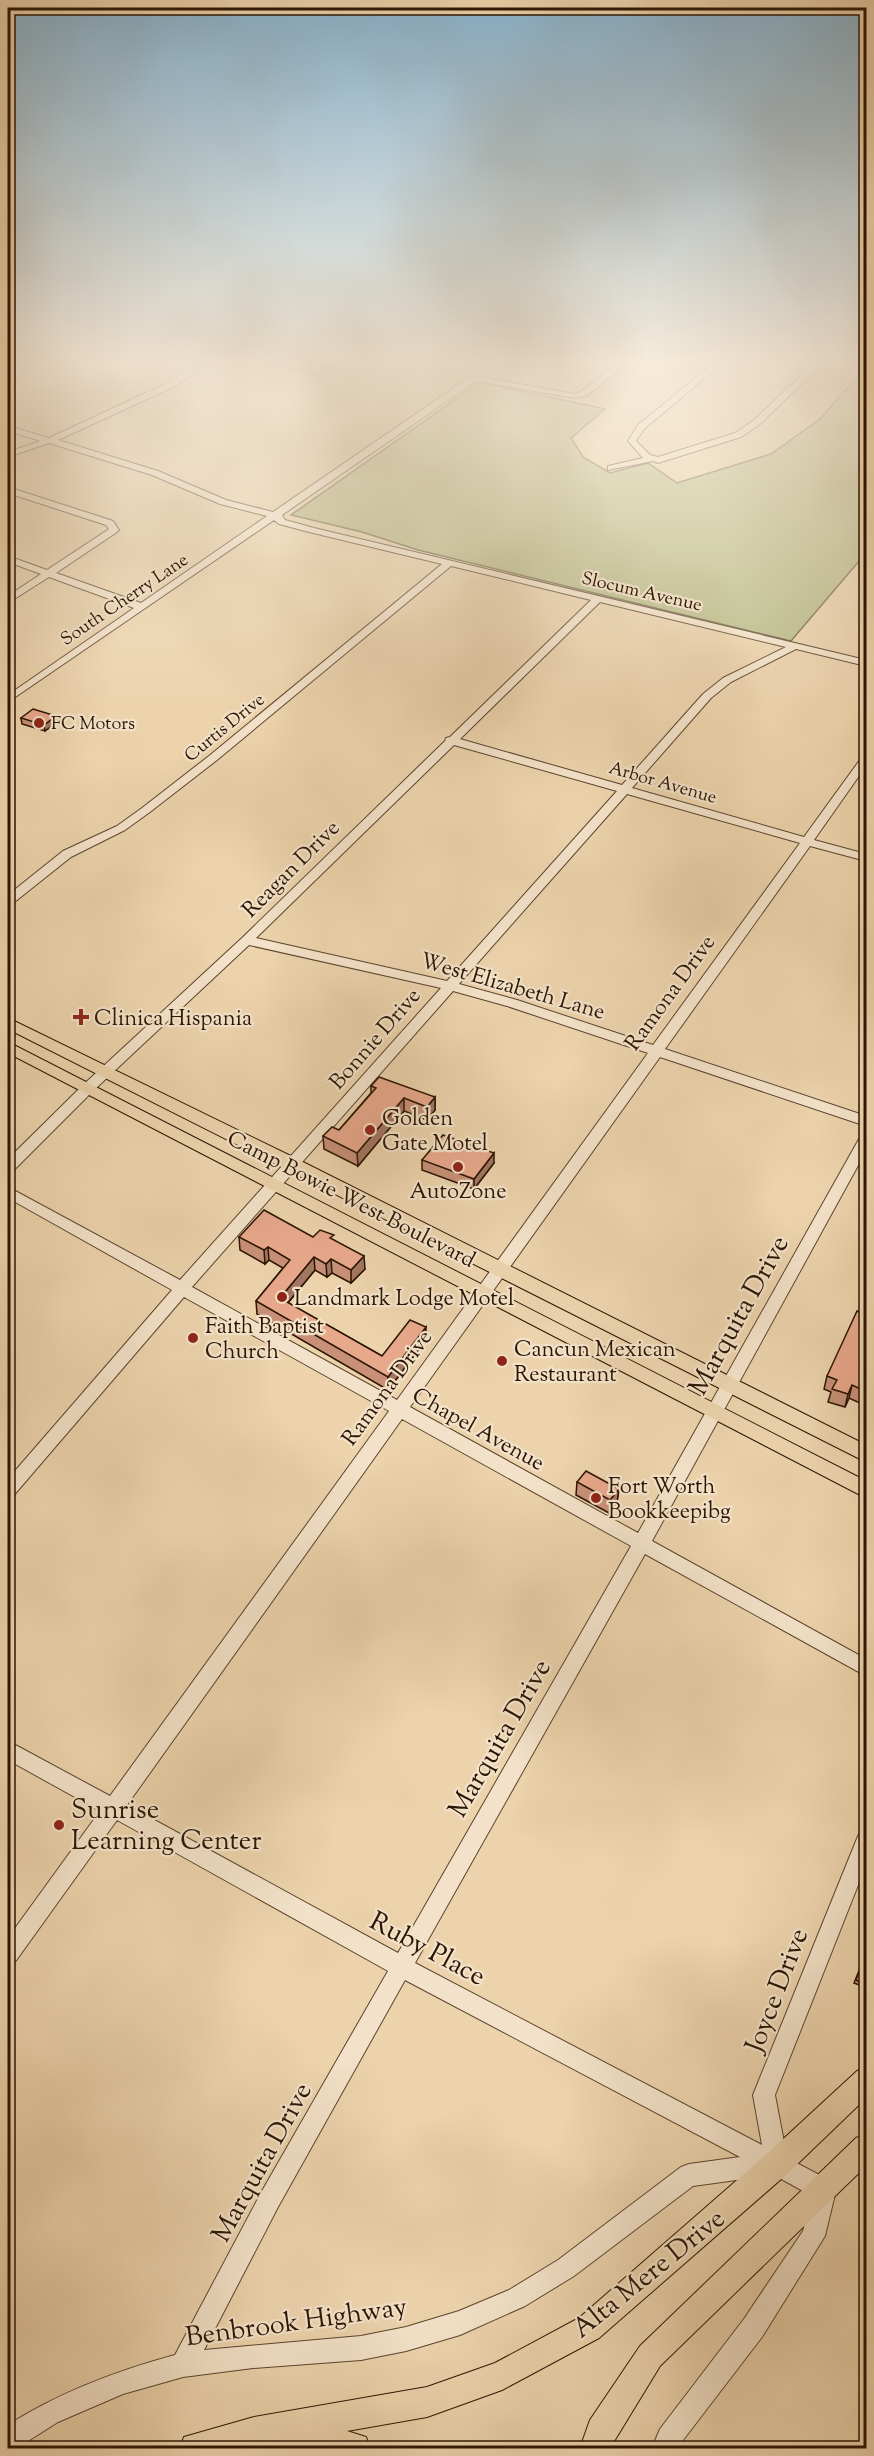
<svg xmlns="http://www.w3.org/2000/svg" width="874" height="2456" viewBox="0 0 874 2456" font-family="'Sorts Mill Goudy',serif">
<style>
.green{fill:#b9bc88;stroke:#726846;stroke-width:1.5}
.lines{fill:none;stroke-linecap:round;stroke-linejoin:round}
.minor-casing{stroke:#5b442d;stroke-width:2}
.major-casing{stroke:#2b1503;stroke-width:2}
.minor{fill:#f3e2c9;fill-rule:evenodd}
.major{fill:#ecd3ac;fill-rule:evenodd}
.wall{fill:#c89078;stroke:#2b1503;stroke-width:1.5}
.shaded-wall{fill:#a27662;stroke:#2b1503;stroke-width:1.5}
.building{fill:#e8a88c;stroke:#2b1503;stroke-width:1.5}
.poi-dot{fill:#8f2418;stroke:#f3e2c9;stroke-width:2}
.labels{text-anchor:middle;stroke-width:4.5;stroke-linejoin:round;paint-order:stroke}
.far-street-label{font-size:18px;fill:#2b1503;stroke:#f3e2c9}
.far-poi-label{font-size:18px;fill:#2b1503;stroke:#f3e2c9;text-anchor:start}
.street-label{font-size:22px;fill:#2b1503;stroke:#f3e2c9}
.poi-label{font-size:22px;fill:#2b1503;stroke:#f3e2c9;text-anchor:start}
.near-street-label{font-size:27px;fill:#2b1503;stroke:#f3e2c9}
.near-poi-label{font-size:27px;fill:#2b1503;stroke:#f3e2c9;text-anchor:start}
</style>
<rect width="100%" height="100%" fill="#ecd3ac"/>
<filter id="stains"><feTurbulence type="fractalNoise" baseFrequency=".00333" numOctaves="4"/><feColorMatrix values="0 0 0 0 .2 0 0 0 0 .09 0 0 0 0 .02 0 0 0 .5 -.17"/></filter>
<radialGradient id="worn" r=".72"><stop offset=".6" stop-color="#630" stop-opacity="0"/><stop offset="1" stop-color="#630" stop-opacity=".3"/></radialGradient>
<path class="green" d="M261 363H335L318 375Z
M863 370H866V553L791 641 418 550 362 532 291 515 480 382 605 409 571 438 583 457 610 473 648 463 677 483 771 454 820 419Z"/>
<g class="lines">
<defs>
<path id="minor" d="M201 363H212L171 388 58 440 158 471 226 500 273 512 490 363H500L481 377 575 394C594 388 606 363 627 363L588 395 575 398 476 381 282 515 285 520 314 528 866 660V666L796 649 731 682 711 698 632 788 804 837 862 757 866 756V766L814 840 866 854V861L810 846 665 1049 866 1116V1126L660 1057 410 1407 638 1533 859 1139 866 1134V1151L652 1541 866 1659V1676L645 1554 415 1963 762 2145 753 2095 856 1841 859 1834 866 1832V1865L775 2095 787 2158 833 2182 836 2190 825 2236 762 2337 677 2448H652L660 2429 744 2319 803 2231 812 2196 774 2175 693 2186 574 2276 525 2306 460 2335 406 2351 361 2360 253 2368 183 2377 123 2394 58 2422 17 2448H8V2425C60 2392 116 2371 175 2355L262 2191 388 1971 117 1820 15 1962 8 1965V1938L100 1811 8 1760V1741L110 1796 389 1411 184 1297 14 1495 8 1497V1479L172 1290 8 1198V1187L180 1280 441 988 249 945 93 1091 13 1171 8 1172V1159L83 1085 242 938 445 741 446 738 450 737 591 600 451 566 217 760 150 812 125 830 71 857 12 904 8 905V895L63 851 117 826 142 808 209 756 442 564 309 532 279 524 274 520 8 702V695L134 608 49 577 8 603V596L41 574 8 562V556L47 570 109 529 106 525 8 493V487L113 521 119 530 117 532 56 573 141 603 267 516 220 504 152 475 49 443 8 457V452L41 441 8 431V426L49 438 165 384ZM600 602 786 647 723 678 703 694 622 785 460 739ZM454 745 617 791 447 981 256 938ZM627 794 800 843 653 1045 517 1000 459 984ZM453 991 507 1006 648 1053 397 1400 192 1287ZM402 1419 631 1546 398 1953 127 1805ZM405 1980 740 2157 689 2164 681 2167 558 2260 509 2290 459 2311 406 2327 361 2336 204 2350 278 2207Z
M714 363H723L644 429 636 441 650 455 658 457 735 433 753 421 814 363H823L759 425 741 437 658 463 653 461 608 470V466L643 458 628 441 638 425Z"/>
<path id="major" d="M8 1018 299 1160 866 1445V1462L8 1029Z
M8 1042 866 1481V1498L8 1053Z
M866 2067V2098L787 2174 599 2338 502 2390 427 2417 347 2431 366 2437 370 2448H306L285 2442 248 2448H180L184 2437 254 2417 427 2387 495 2363 579 2318 767 2154 857 2071Z
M866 2134V2166L660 2366 610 2448H580L590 2420 640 2346 856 2138Z"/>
</defs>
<use href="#minor" class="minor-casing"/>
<use href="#major" class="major-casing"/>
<use href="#minor" class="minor"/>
<use href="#major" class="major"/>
</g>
<path class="wall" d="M21 718 57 722 45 731 22 724Z
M371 1086 435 1097V1110L427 1120 404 1111 358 1166 324 1149 323 1136 339 1130 371 1093Z
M422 1160 494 1163 474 1189 422 1170Z
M239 1237H313L334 1240 365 1269 351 1283 332 1273 327 1277 315 1270 288 1303 382 1356 426 1340 388 1390 257 1314 256 1301 283 1268 269 1260 265 1264 240 1250Z
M867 1315V1394L862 1404 849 1398 845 1407 828 1402 831 1392 824 1389 827 1376Z
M577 1482 619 1489 617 1502 609 1513 576 1495Z
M867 1951V1988L854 1983Z"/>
<path class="shaded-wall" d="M56 716 57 722 45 731 44 725Z
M435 1097V1110L427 1120V1107Z
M404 1098V1111L358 1166 357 1153Z
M494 1153V1163L474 1189V1179Z
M268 1247 269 1260 265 1264 264 1250Z
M364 1256 365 1269 351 1283V1270Z
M314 1257 315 1270 281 1311 280 1298Z
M331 1259 332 1273 327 1277 326 1264Z
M426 1327V1340L388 1390V1377Z
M852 1385 849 1398 845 1407 848 1394Z
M867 1388V1394L862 1404 865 1391Z
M619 1489 617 1502 609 1513 610 1500Z"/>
<path class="building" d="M33 709 56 716 44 725 21 718Z
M379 1077 435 1097 427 1107 404 1098 357 1153 323 1136 332 1127 339 1130 376 1088 371 1086Z
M443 1135 494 1153 474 1179 422 1160Z
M264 1210 313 1237 320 1230 334 1235 330 1238 364 1256 351 1270 331 1259 326 1264 314 1257 280 1298 382 1356 410 1320 426 1327 388 1377 256 1301 290 1260 268 1247 264 1250 239 1237Z
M857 1311 867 1315V1388L865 1391 852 1385 848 1394 832 1389 837 1380 827 1376Z
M586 1471 619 1489 610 1500 577 1482Z
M867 1951V1985L856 1980Z"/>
<linearGradient id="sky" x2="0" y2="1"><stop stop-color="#89b5d2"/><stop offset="0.51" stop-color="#f6ebda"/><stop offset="1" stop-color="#f6ebda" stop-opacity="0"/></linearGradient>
<rect width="874" height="707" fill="url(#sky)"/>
<g class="poi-dot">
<circle cx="39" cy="723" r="6"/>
<path d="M78 1008h6v6h6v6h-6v6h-6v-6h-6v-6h6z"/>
<circle cx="370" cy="1130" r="6"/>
<circle cx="458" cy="1167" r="6"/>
<circle cx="282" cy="1297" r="6"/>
<circle cx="193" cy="1338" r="6"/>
<circle cx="502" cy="1361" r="6"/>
<circle cx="596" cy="1498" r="6"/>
<circle cx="59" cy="1825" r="6"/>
</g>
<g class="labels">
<g class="far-street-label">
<text transform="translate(642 591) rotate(13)" y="6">Slocum Avenue</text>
<text transform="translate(124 599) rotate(-34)" y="6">South Cherry Lane</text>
<text transform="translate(224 727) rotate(-39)" y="6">Curtis Drive</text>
<text transform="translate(663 782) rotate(16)" y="6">Arbor Avenue</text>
</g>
<g class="far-poi-label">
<text x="51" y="729">FC Motors</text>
</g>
<g class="street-label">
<text transform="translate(290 868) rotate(-45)" y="8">Reagan Drive</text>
<text transform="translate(513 985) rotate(16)" y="8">West Elizabeth Lane</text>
<text transform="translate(669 992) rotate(-54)" y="8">Ramona Drive</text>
<text transform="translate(374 1038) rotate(-49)" y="8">Bonnie Drive</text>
<text transform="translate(352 1198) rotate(27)" y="8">Camp Bowie West Boulevard</text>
<text transform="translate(386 1387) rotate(-54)" y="8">Ramona Drive</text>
<text transform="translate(479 1428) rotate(29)" y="8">Chapel Avenue</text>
</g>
<g class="poi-label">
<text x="94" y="1025">Clinica Hispania</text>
<text x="382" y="1125">Golden<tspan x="382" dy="25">Gate Motel</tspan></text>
<text x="458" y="1198" text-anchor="middle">AutoZone</text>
<text x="294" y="1305">Landmark Lodge Motel</text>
<text x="205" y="1333">Faith Baptist<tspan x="205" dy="25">Church</tspan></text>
<text x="514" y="1356">Cancun Mexican<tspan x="514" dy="25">Restaurant</tspan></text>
<text x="608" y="1493">Fort Worth<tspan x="608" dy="25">Bookkeepibg</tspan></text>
</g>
<g class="near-street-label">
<text transform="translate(738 1315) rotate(-61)" y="9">Marquita Drive</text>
<text transform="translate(499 1738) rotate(-60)" y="9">Marquita Drive</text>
<text transform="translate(428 1948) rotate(28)" y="9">Ruby Place</text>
<text transform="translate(776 1990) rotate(-69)" y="9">Joyce Drive</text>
<text transform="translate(261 2162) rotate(-61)" y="9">Marquita Drive</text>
<text transform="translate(648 2273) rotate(-39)" y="9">Alta Mere Drive</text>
<text transform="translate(296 2321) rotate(-8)" y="9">Benbrook Highway</text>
</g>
<g class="near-poi-label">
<text x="71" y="1818">Sunrise<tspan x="71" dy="31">Learning Center</tspan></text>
</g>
</g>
<rect width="874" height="2456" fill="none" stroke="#ecd3ac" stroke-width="30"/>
<rect x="9" y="9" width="856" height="2438" fill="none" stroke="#2b1503" stroke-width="3"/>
<rect x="15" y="15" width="844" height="2426" fill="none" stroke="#2b1503" stroke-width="1.5"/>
<rect width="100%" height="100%" filter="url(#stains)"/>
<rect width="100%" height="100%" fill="url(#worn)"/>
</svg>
